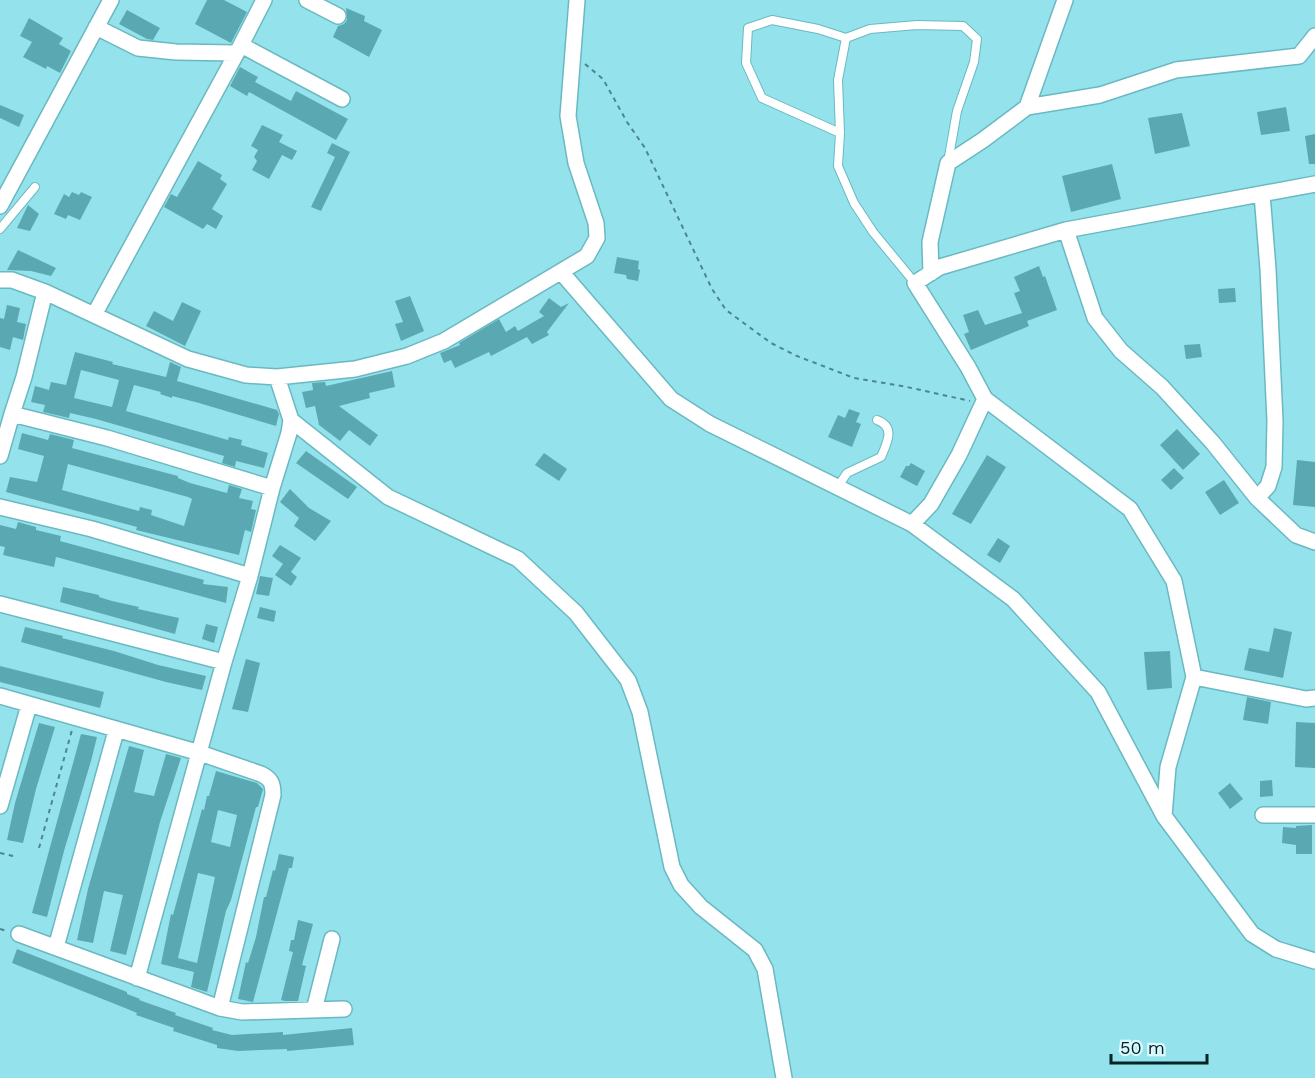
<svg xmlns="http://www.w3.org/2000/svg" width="1315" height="1078" viewBox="0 0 1315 1078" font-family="'Work Sans',sans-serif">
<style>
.building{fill:#5aa9b2;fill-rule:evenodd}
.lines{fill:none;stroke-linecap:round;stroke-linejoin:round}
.lane-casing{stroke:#6ab9c2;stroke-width:10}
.street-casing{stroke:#6ab9c2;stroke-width:18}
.path{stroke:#4d868c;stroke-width:2;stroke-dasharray:4.5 4.5;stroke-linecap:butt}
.lane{stroke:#fff;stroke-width:8}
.street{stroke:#fff;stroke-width:15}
</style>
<rect width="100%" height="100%" fill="#94e3ec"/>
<path class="building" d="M207 0H224L247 12 231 43 195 24Z
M346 8 365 16 364 21 382 30 369 57 333 37 338 26 344 24 347 20Z
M127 10 160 28 153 40 147 39 119 24Z
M29 18 63 38 59 44 71 51 60 73 47 66 46 69 23 57 32 42 20 36Z
M240 67 258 77 255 82 291 101 296 91 348 119 336 140 249 92 247 96 230 86Z
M0 105 24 115 19 127 0 118Z
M1286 107 1290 131 1261 135 1257 112Z
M1182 113 1190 146 1155 154 1148 118Z
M262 125 283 135 279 142 297 151 292 160 282 155 269 179 252 170 257 161 254 157 258 150 251 146Z
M1315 134V164H1309L1305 136Z
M332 143 350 152 321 211 311 207 335 157 327 153Z
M198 161 222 175 220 179 227 184 212 209 223 216 216 229 207 224 203 229 164 207 171 194 177 197Z
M1112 164 1121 199 1071 212 1062 176Z
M72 192 79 195 81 192 92 197 80 220 68 215 66 219 54 214 64 194 69 197Z
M28 205 39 214 30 231 17 228Z
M18 250 56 268 51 276 31 271 7 270Z
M617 257 639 261 638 269 640 270 638 281 627 279 626 275 614 273Z
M1039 266 1043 277 1045 276 1057 310 1027 321 1029 326 971 350 964 334 969 332 963 315 978 310 985 325 1022 313 1014 293 1020 291 1014 277Z
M1235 288 1236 302 1219 303 1218 289Z
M410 296 424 331 401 341 395 324 403 322 395 301Z
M549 298 561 307 569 303 547 332 549 335 532 344 527 337 491 356 489 352 455 368 451 360 444 363 440 353 460 345 459 343 499 319 506 332 515 326 518 331 544 316 539 312Z
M182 302 201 311 185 346 146 326 154 311 173 321Z
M7 305 20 308 17 322 26 324 23 340 13 337 10 350 0 347V318L4 319Z
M1200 344 1202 357 1186 359 1184 345Z
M75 352 113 362 112 364 166 377 170 362 181 367 177 381 277 410 279 414 276 426 199 403 172 396V398L160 394 161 392 134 385 126 411 228 440 229 437 242 440 241 445 268 453 264 468 236 461 235 467 222 463 224 456 96 419 70 413 69 418 43 412 45 405 31 402 35 386 49 390 51 382 66 385ZM81 370 119 380 112 407 74 398Z
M392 371 395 387 369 393 370 398 339 406 378 435 370 446 349 430 340 441 319 425 315 406 306 408 302 392 313 390 312 383 325 382 326 386Z
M849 409 860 413 856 422 861 424 852 447 828 437 838 415 845 418Z
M1177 429 1200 454 1183 470 1160 445Z
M22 433 48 440 50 434 74 440 72 448 178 476V478L190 483 227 493 229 485 242 489 239 498 253 501 251 509 256 510 251 532 245 530 239 555 136 530 137 527 6 492 10 477 37 482 44 456 18 449ZM68 464 188 497 192 499 184 526 151 515 152 510 140 507 139 511 62 490Z
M306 451 357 487 348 499 296 463Z
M544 453 567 469 559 481 535 465Z
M987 455 1006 467 971 524 952 514Z
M1297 460 1315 462V507L1293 505Z
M911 463 925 471 917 486 900 477 906 466H909Z
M1174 468 1184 478 1171 490 1161 480Z
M1224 480 1239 503 1220 515 1205 492Z
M290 489 309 508 331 521 315 541 294 526 299 518 280 502Z
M18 522 36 527V530L61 536 60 541 204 580 203 584 228 587 226 603 56 557 54 567 3 555 5 547 0 546V525L16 529Z
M998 538 1010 546 1000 563 987 555Z
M280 545 301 558 291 572 297 577 291 586 275 575 283 564 272 556Z
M260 576 273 578 269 596 256 594Z
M63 587 99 595V597L112 601 139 607 138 609 179 618 175 634 60 602Z
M260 607 276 611 274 622 257 618Z
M206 624 218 627 214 643 202 639Z
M25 627 63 636 62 638 114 651 158 665 206 676 202 690 166 682 21 642Z
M1274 628 1292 632 1283 678 1244 670 1249 648 1269 652Z
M1170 651 1172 688 1147 690 1144 652Z
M246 659 260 663 248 712 232 709Z
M0 666 104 692 100 708 0 682Z
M1247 697 1271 702 1268 724 1243 720Z
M1296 722 1315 723V768L1295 767Z
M39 723 55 727 36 789 23 843 7 840 15 803Z
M81 734 97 737 91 761 64 851 47 917 32 913Z
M129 746 144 750 134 792 154 796 166 754 181 758 160 822 126 955 110 951 123 895 104 891 93 943 77 940 88 889Z
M216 771 257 783 263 789 258 807H256L231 900 226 911 207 992 191 987 194 972 161 964 171 914 173 915 202 809 204 810 207 796H209ZM218 810 237 815 230 847 211 842ZM198 873 215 877 197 963 178 958Z
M1272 780 1273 796 1260 797V781Z
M1230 783 1243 799 1230 809 1218 793Z
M1312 825V854H1296V845L1282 843 1283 827 1296 828V826Z
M279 854 294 857 292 868H289L253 1002 238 999 246 962 248 963 256 937 264 897H266L273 870 275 871Z
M298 920 313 924 302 965 306 966 298 1001H285L281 1000 293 952 289 951 291 940H294Z
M17 949 127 992V994L140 999 139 1000 176 1013 175 1015 213 1028 212 1030 232 1035 283 1032V1035L352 1028 354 1045 287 1051V1049L238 1051 217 1048V1045L173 1031 174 1028 136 1015 137 1013 125 1008 12 963Z"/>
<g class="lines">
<defs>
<path id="lane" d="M840 133 762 98 746 63 748 28 772 20 818 29 846 38
M0 229 35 187
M915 283 873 232 854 203 838 166 840 133 838 80 846 38 870 29 917 25 963 26 977 39 974 62 957 111 948 162
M837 488 847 473 881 457C887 443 896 427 877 420"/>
<path id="street" d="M307 0 338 16
M96 27 138 48 176 52 236 53
M241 45 342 99
M1027 107 1100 95 1176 70 1299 56 1315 36
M0 206 111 0
M1066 230 1095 318 1121 351 1162 387 1213 443 1257 498 1296 535 1315 542
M562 273 671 399 710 424 912 524 1013 599 1098 692 1164 816 1252 934 1276 949 1315 961
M931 273 930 242 948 163 983 140 1027 107 1065 0
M0 280H12L45 292 188 359 246 375 277 377 355 369 407 356 444 341 587 256 597 238 596 223 576 163 568 116 577 0
M45 292 24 377 12 414 107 438 272 488 289 433 291 420 277 377
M94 315 241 45 264 0
M985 399 1130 509 1174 581 1194 677
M291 420 388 497 518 559 576 613 628 680 640 712 672 867 681 885 701 907 755 950 765 969 784 1078
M0 456 12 414
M1257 498 1268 486 1274 467 1275 421 1268 269 1262 194
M0 507 92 529 250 576
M912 524 931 504 959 455 985 399 968 367 915 283 940 267 1066 230 1315 184
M0 604 224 662
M0 696 200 753 261 774C271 779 273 783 273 795L220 1008
M0 806 29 705
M1263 815H1315
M1164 816 1168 767 1194 677 1306 699 1315 698
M19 934 220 1008 242 1012 344 1009
M56 947 116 731
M137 978 224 662 250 576 272 488
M314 1010 332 939"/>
</defs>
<use href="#lane" class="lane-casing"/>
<use href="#street" class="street-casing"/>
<path class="path" d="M585 64 603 79 627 122 645 148 712 289 726 310 771 343 797 356 854 378 907 387 970 401
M39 848 72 730
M0 853 17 857
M0 929 7 931"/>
<use href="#lane" class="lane"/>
<use href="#street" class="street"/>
</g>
<path d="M1111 1054v9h96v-9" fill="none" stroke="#012326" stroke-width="3"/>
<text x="1120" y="1054" font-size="18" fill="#012326" stroke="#ddfbfe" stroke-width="4.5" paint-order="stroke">50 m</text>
</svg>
